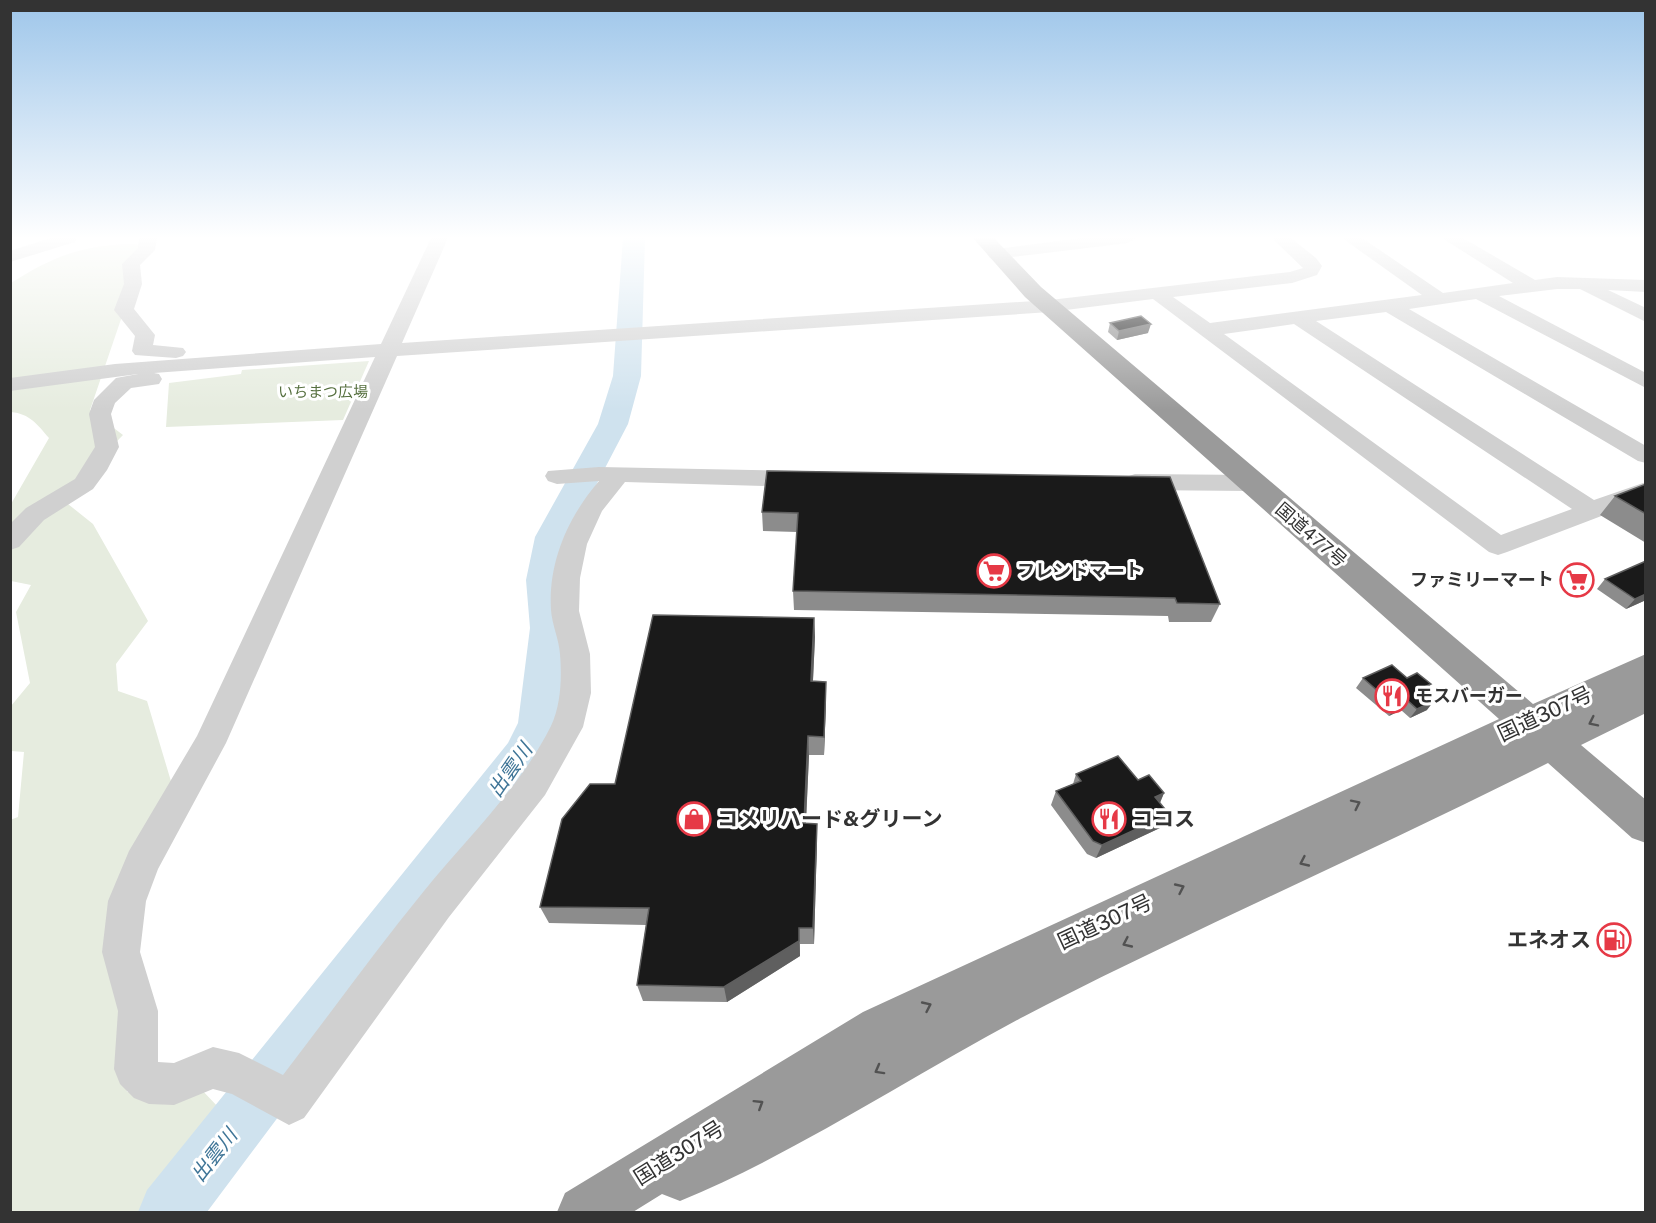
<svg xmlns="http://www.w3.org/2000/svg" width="1656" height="1223" viewBox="0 0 1656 1223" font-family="'Public Sans','Noto Sans JP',sans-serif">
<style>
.green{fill:#e6ecdf}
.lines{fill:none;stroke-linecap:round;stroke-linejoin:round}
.river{fill:#cfe2ee;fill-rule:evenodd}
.minor{fill:#d0d0d0;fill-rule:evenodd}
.highway{fill:#9a9a9a;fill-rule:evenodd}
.wall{fill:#8c8c8c}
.shaded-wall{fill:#5f5f5f}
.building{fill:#1a1a1a;stroke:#5f5f5f;stroke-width:1.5}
.oneway{stroke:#525252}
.labels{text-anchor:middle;stroke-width:6;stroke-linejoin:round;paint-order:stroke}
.far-park-label{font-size:15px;fill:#56703f;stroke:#fff}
.street-label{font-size:18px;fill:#333;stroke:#fff}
.poi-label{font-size:18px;font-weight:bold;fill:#333;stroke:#fff;text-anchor:start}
.water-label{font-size:20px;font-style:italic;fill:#3f7597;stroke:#fff}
.near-street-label{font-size:21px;fill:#333;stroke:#fff}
.near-poi-label{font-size:21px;font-weight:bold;fill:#333;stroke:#fff;text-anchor:start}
</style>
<rect width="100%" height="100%" fill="#fff"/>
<path class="green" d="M133 244 146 246 90 410 123 435 78 481 58 496 93 524 148 621 116 664 118 691 147 701 173 788 108 909 127 1092 165 1094 200 1088 219 1108 147 1212H11L10 820 18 817 24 752 11 751V706L30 683 16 612 31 585 11 581V504L49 438C37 424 30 414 11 412V283C54 256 82 245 133 244Z
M369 361 343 420 166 427 169 383 241 374 242 370Z"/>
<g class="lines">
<path class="river" d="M623 238H645L641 376 628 424 569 537 562 580 568 628 560 723 539 768 207 1212H138L147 1190 508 743 518 723 530 628 526 580 535 537 598 424 613 376Z"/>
<path class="minor" d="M50 238H77L75 242 10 262V251Z
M139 238H157L155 250 140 265 142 284 134 309 155 335 153 345 183 348 186 352 183 356 176 358 135 355 132 351 135 336 114 310 124 284 122 264 138 248Z
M431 238H448L402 343 1050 300 1290 272 1303 268 1272 238H1291L1316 258 1322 266 1317 275 1292 283 1173 297 1210 323 1422 295 1342 238H1362L1443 293 1513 283 1442 238H1463L1535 280 1557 277 1646 280V292L1608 290 1646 308V322L1580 289H1557L1499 296 1646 373V388L1476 299 1409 309 1646 446V463L1638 461 1386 312 1316 321 1594 500 1646 482V499L1507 552 1498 555 1489 552 1153 299 1050 312 397 356 226 743 158 869 146 901 140 952 158 1011V1062L174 1063 213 1047 239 1053 283 1075C330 1014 375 951 424 891 467 838 520 788 551 726 561 705 562 677 560 654 559 639 552 625 551 610 548 562 568 517 599 481L557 484 548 481 545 476 548 471 599 467 803 471 812 474 815 479 812 484 803 487 625 482 602 511 587 544 580 578 579 611 590 654 591 693 583 727 545 795 449 917 304 1118 289 1125 232 1094 213 1089 174 1105 149 1104 134 1098 120 1084 114 1069 118 1011 102 952 108 901 129 851 197 736 375 357 154 373 159 374 162 379 159 384 131 388 115 403 111 414 119 447 107 470 93 489 44 520 19 547 10 550V524L26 508 75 479 95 447 89 414 94 400 116 378 138 374 10 391V378L115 364 381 344ZM1294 324 1572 509 1501 535 1224 334Z
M1081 238H1136L1128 243 996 259 990 258 987 254 990 250 996 249Z
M1135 474 1251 475 1260 478 1263 483 1260 488 1251 491 1135 490 1126 487 1123 482 1126 477Z"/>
<path class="highway" d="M973 238H994L1041 287 1533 704 1646 654V713L1581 745 1646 800V843L1632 838 1548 763C1382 847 1211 921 1046 1005 924 1067 806 1149 680 1201L662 1194 633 1212H557L565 1193 863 1012 1499 719 1025 297Z"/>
</g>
<path class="wall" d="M1110 323 1148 333 1117 340 1108 332Z
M767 471 1220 604 1211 622H1169L1168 616 794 610 793 591 797 532 763 531 762 512Z
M1646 484V543L1600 515 1615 496Z
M1646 561V600L1626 609 1597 589 1605 579Z
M814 618 815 637 813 681 826 701 824 755H809L806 824 817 841 814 944H800V956L727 1002 643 1001 637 985 646 925 549 923 540 907 615 784Z
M1363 678 1431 684 1425 692 1427 710 1410 718 1401 710 1389 716 1356 688Z
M1076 774 1138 780 1164 793 1160 803 1162 827 1096 858 1087 854 1051 805 1056 791 1073 784Z"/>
<path class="shaded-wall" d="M1151 324 1148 333 1117 340 1119 331Z
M1646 594V600L1626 609 1635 599Z
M814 618 815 637 812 700 811 681Z
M826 682V701L824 755V737Z
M1431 684 1424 694 1420 689Z
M1408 701 1401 710 1389 716 1396 707Z
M1434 701 1427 710 1410 718 1417 709Z
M808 736 809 755 805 841 804 823Z
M1164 793 1158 807 1155 797Z
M1169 814 1162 827 1096 858 1102 845Z
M817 824V841L814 944 813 928Z
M799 928 800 956 727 1002 724 987Z"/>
<path class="building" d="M1141 316 1151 324 1119 331 1110 323Z
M767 471 1170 477 1220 604 1177 603 1175 598 793 591 798 513 762 512Z
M1646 484V514L1615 496Z
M1646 561V594L1635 599 1605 579Z
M653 615 814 618 811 681 826 682 824 737 808 736 804 823 817 824 813 928H799V941L724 987 637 985 649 908 540 907 562 819 590 784H615Z
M1392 665 1407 678 1417 673 1431 684 1420 689 1434 701 1417 709 1408 701 1396 707 1363 678Z
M1118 756 1138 780 1149 775 1164 793 1155 797 1169 814 1102 845 1093 841 1056 791 1081 781 1076 774Z"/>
<defs><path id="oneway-chevron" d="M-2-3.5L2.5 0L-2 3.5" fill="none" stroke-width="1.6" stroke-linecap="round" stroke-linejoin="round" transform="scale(1.5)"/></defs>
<g class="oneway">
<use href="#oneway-chevron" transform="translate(1593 722) rotate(154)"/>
<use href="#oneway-chevron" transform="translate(1356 804) rotate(-26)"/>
<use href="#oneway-chevron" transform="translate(1304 862) rotate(155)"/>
<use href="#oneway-chevron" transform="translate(1180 888) rotate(-25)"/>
<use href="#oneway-chevron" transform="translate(1127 943) rotate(155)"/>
<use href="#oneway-chevron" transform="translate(927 1006) rotate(-25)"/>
<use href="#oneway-chevron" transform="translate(879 1070) rotate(151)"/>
<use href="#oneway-chevron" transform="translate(759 1104) rotate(-32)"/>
</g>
<linearGradient id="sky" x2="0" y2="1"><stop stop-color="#9ec6ea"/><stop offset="0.58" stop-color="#fff"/><stop offset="1" stop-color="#fff" stop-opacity="0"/></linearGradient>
<rect width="1656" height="410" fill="url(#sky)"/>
<defs>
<symbol id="supermarket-ring" viewBox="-11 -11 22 22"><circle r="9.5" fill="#fff" stroke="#e63946" stroke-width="1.5"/><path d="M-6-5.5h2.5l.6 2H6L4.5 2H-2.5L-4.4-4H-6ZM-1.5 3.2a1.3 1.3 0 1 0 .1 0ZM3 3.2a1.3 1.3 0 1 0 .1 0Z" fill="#e63946"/></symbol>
<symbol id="restaurant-ring" viewBox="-11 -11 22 22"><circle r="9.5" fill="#fff" stroke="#e63946" stroke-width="1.5"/><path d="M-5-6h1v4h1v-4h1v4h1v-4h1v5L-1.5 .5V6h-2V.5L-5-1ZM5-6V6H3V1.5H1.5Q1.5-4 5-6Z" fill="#e63946"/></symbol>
<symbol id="shop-ring" viewBox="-11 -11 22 22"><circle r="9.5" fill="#fff" stroke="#e63946" stroke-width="1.5"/><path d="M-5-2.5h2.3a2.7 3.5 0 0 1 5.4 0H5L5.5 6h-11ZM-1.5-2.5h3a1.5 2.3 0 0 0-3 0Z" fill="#e63946"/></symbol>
<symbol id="fuel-ring" viewBox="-11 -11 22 22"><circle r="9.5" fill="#fff" stroke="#e63946" stroke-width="1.5"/><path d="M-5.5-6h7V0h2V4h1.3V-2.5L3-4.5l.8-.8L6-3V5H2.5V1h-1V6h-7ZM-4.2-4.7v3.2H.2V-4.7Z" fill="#e63946"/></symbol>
</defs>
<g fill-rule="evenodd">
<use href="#supermarket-ring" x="975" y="552" width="38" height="38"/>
<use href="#supermarket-ring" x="1558" y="561" width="38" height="38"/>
<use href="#restaurant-ring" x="1373" y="677" width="38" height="38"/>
<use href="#shop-ring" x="675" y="800" width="38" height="38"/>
<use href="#restaurant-ring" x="1090" y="800" width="38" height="38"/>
<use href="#fuel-ring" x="1595" y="921" width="38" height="38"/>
</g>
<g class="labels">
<g class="far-park-label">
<text x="323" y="397">いちまつ広場</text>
</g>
<g class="street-label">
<text transform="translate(1311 535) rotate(41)" y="6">国道477号</text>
</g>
<g class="poi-label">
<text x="1017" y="577">フレンドマート</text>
<text x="1554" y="586" text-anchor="end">ファミリーマート</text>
<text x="1415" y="702">モスバーガー</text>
</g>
<g class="water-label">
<text transform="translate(510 770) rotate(-55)" y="7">出雲川</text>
<text transform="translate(214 1155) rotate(-52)" y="7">出雲川</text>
</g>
<g class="near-street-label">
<text transform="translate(1545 714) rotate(-25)" y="7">国道307号</text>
<text transform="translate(1105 922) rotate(-25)" y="7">国道307号</text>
<text transform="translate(679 1153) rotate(-32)" y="7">国道307号</text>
</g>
<g class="near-poi-label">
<text x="717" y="826">コメリハード&amp;グリーン</text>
<text x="1132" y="826">ココス</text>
<text x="1591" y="947" text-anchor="end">エネオス</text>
</g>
</g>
<rect width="1656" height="1223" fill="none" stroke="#333333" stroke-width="24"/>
</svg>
